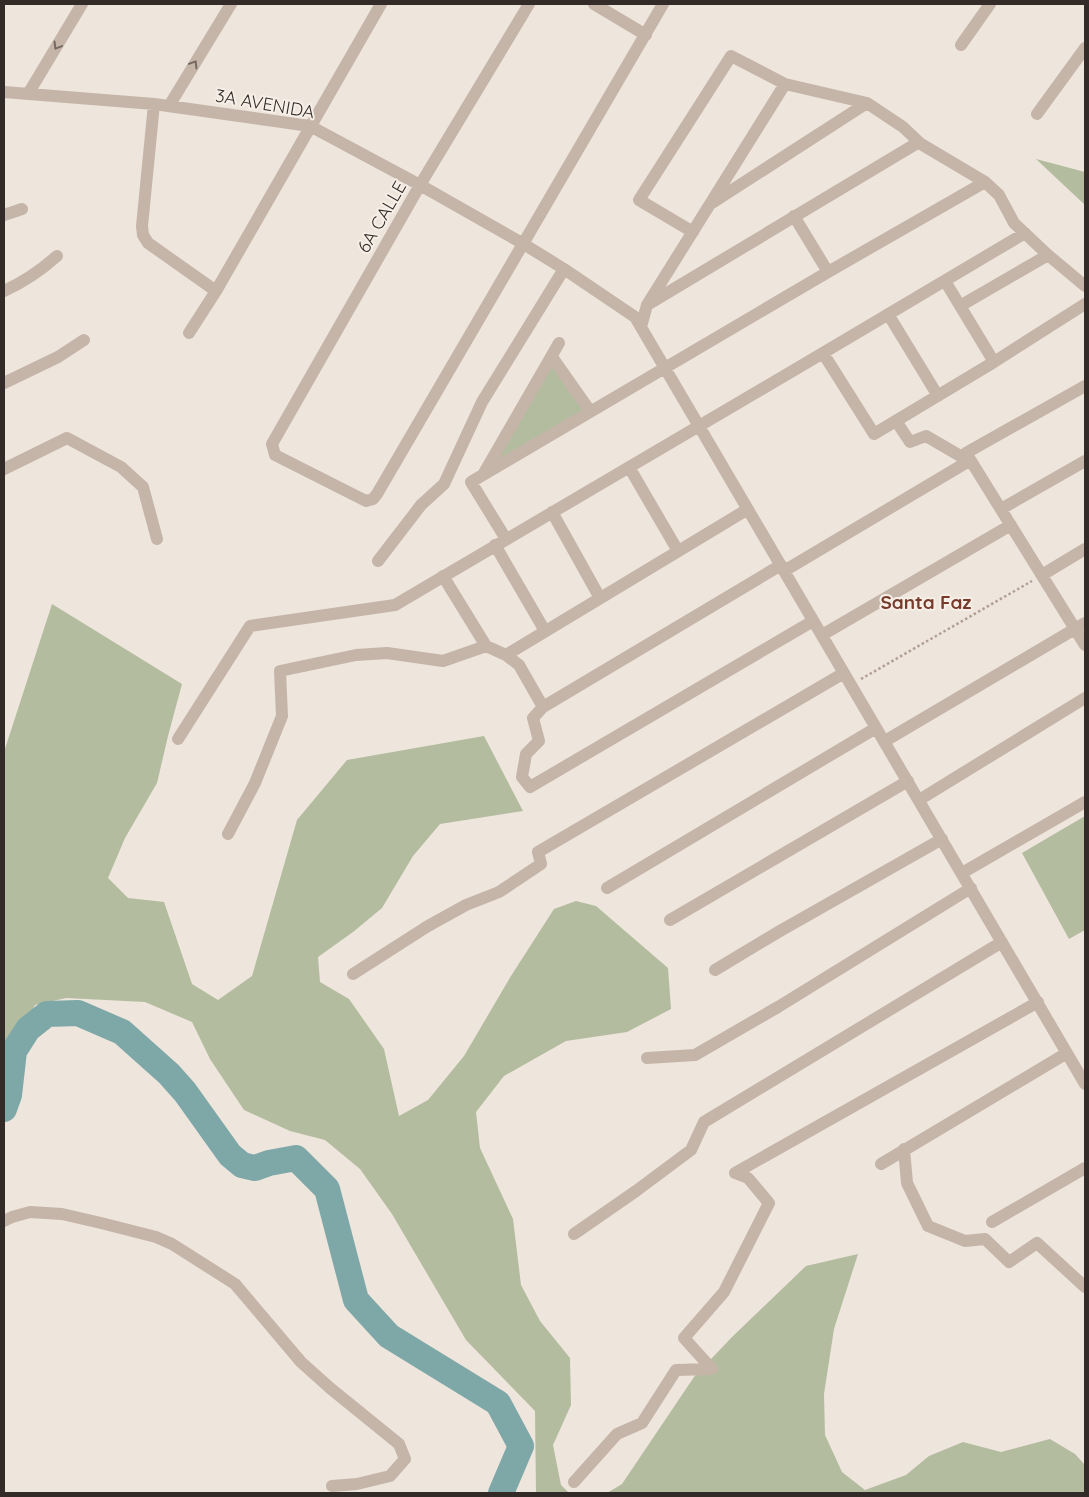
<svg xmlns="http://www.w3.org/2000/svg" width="1089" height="1497" viewBox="0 0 1089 1497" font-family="Quicksand,sans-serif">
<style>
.green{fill:#b3bc9e}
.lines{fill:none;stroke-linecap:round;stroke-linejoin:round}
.river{stroke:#7ea8a8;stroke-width:26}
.path{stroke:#b19f94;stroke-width:2.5;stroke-dasharray:2.5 2.5;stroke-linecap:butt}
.minor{stroke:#c5b5a9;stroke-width:12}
.oneway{stroke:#756962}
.labels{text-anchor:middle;stroke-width:4;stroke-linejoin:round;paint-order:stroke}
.street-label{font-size:18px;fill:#332b28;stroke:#f7efe7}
.neighbourhood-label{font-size:19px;font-weight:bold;fill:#783a2b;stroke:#f7efe7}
</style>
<rect width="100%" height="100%" fill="#eee5dc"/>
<path class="green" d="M1036 159 1085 172V205Z
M552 357 590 411 483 476Z
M52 604 182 684 168 736 157 783 125 838 108 878 128 898 164 902 192 984 218 1000 252 976 297 820 347 760 484 736 523 811 440 824 413 856 382 908 353 932 318 957 320 982 349 999 384 1049 399 1116 428 1100 464 1056 511 976 554 909 576 901 596 906 668 968 671 1009 627 1032 566 1041 504 1076 476 1112 480 1148 513 1219 521 1285 540 1321 570 1358 571 1405 553 1445 561 1485 569 1493H536L535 1411 466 1340 392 1214 360 1169 325 1140 290 1131 244 1110 210 1059 192 1022 145 1002 66 998 35 1005 4 1063V752Z
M1085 816V930L1069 939 1022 853Z
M858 1254 834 1329 824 1394 825 1435 842 1472 865 1490 906 1475 929 1456 963 1442 1001 1452 1050 1439 1075 1454 1085 1465V1493H607L622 1484 694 1377 732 1337 806 1266Z"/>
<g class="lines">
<path class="river" d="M4 1109 9 1095 14 1051 28 1029 47 1014 78 1013 122 1032 169 1074 185 1092 230 1155 242 1165 255 1168 269 1163 296 1158 327 1189 356 1300 389 1336 498 1403 521 1446 501 1493"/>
<path class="path" d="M861 679 1032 581"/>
<path class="minor" d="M529 4 420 185 272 444 275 455 366 501 373 499 377 494 663 4
M594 4 646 35
M961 45 990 4
M4 92 154 104 310 126 420 185 522 243 564 269 635 317 1085 1084
M28 94 82 4
M154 104 142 226 143 235 148 243 216 291
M169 106 231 4
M1037 114 1085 48
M712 203 867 103
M4 215 22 209
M794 216 828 272
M693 232 639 200 731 56 785 84 867 103 903 127 921 144 985 182 999 195 1014 223 1048 255
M945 281 994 362
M4 291C24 282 40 271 57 256
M647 305 919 142
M960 306 1048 255 1085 286
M888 314 938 396
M641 327 647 305 785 84
M189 333 216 291 381 4
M823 353 874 434 994 362 1085 304
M552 357 590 411
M4 383 58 357 84 340
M1085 386 966 453 1085 645
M896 421 910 442 926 436 969 461
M629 467 678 551
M4 469 67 438 121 467 143 487 157 539
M484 473 559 343
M1001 509 1085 461
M552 512 600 598
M506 539 471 482 828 272 985 182
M495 545 545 631
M378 561 421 505 444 484 482 402 564 269
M784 571 969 461
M1042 575 1085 549
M443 576 486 646 506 655 748 509
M822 635 1011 525
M506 655 519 665 543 707 533 718 539 741 526 754 522 777 530 787 813 621
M543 707 781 565
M178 739 250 626 395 605 823 353 1025 233
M885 741 1085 623
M919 800 1085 698
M228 834 255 783 282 716 280 671 356 655 387 653 443 661 486 646
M962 873 1085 802
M607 888 876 728
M670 920 908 781
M715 970 780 931 942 839
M353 974 428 926 466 905 499 892 541 864 538 852 844 673
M647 1058 695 1055 778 1007 971 888
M904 1149 907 1183 928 1226 965 1241 985 1239 1009 1262 1037 1243 1085 1287
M881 1164 1067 1053
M735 1173 1038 1002
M4 1221 12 1217 30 1212 62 1214 101 1223 156 1237 172 1244 235 1284 301 1362 330 1388 399 1444 405 1459 390 1476 357 1484 332 1486
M992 1222 1085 1168
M574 1234 636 1191 691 1150 704 1122 1002 942
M574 1482 617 1434 642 1423 676 1370 712 1369 684 1338 724 1292 769 1203 748 1178 735 1173"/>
</g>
<defs><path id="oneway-chevron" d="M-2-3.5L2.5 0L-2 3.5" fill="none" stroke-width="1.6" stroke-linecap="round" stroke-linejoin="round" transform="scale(1.25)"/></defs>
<g class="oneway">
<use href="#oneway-chevron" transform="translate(57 46) rotate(121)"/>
<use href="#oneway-chevron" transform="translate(194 64) rotate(-59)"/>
</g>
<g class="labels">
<g class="street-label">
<text transform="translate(265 104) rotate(10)" y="6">3A AVENIDA</text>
<text transform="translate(382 217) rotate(-60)" y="6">6A CALLE</text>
</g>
<g class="neighbourhood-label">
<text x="926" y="609">Santa Faz</text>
</g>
</g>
<rect width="1089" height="1497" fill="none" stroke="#332b28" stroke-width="10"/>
</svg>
